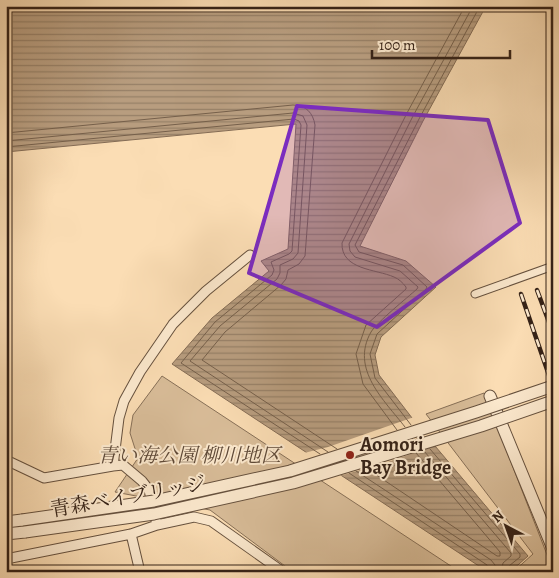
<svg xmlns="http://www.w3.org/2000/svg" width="559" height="578" viewBox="0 0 559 578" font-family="Alegreya,'Noto Serif JP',serif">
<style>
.park{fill:#d9bd99;stroke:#877058}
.water{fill:url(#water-rules);stroke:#846c55}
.pier{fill:#fbddb4}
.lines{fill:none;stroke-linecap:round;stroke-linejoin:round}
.shore{stroke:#76604b;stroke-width:1}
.pedestrian-casing{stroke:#66513e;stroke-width:9}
.minor-casing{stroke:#66513e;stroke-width:11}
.tertiary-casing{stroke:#66513e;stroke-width:13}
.pedestrian{stroke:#fce9ce;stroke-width:7}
.minor{stroke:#fce9ce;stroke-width:9}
.tertiary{stroke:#fce9ce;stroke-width:11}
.rail-casing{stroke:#352217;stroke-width:4.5}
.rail{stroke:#fce9ce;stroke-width:2.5;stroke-dasharray:8;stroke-linecap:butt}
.tertiary-bridge-casing{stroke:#66513e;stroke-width:13;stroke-linecap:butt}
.tertiary-bridge{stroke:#fce9ce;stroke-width:11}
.marked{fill:#7b2cbf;fill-opacity:0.2;stroke:#7b2cbf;stroke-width:4;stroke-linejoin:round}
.poi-dot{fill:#8f2418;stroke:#fce9ce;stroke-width:2}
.labels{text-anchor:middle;stroke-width:4;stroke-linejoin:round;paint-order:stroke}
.poi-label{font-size:20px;font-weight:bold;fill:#352217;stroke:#fce9ce;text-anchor:start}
.park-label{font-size:20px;font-style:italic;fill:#5e4938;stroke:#fce9ce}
.street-label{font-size:20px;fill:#352217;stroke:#fce9ce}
</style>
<defs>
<pattern id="water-rules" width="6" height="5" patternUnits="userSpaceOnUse" patternTransform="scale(1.25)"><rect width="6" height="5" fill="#b89d7f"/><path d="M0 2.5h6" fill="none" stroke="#968067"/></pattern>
</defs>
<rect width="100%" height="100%" fill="#fbddb4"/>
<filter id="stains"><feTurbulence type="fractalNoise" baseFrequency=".004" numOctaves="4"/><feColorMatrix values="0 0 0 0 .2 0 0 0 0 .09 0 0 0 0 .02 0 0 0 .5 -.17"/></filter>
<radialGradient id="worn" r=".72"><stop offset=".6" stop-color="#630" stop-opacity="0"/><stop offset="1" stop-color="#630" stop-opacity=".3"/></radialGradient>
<path class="park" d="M162 376 460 572H293L210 510 115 492 138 458 130 433 133 415Z
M484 393 553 570V572H513L533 554 426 414Z"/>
<path class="water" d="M6 6H486L423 121 360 246 406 261 436 287 381 337 375 355 379 375 419 427 528 556 510 572H488L172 364 212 318 269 271 261 261 288 249 296 124 6 152Z"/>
<path class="pier" d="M414 417 437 445 382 464 339 476 304 453 328 447Z"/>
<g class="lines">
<path class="shore" d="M6 133 293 105C306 105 313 113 315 125L305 256 299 264 288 270 286 279 281 285 225 332 202 360 337 449
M6 141 293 113 303 116 307 125 298 253 293 259 280 265V273L277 279 220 326 190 361 328 452
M6 147 294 119 299 121 301 125 292 251 289 254 271 262 274 270 272 275 215 322 181 363 320 454
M411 425 375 378 370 354 377 334 426 289 427 287 403 265 359 252 355 245 419 119 480 6
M405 427C384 400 350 369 371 332 377 322 407 298 417 289L418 287 400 271 355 257 350 251 349 244 413 116 473 6
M397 430 363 384 356 354 366 325 406 289V287C403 283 399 279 394 277 376 269 341 270 342 243L407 113 465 6
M430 449 520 554V557L509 566 507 572
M424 451 511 553V556L503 563 501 572
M366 468 497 556H500V552L416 453
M356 471 491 560 495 565 496 572
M349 473 487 565 489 572"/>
<defs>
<path id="pedestrian" d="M475 294 553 266"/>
<path id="minor" d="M6 460 44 478 113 466
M157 525 149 490 142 481 123 465 113 466 119 418 124 401 140 372 173 324 206 291 250 255
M131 534 140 572
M6 559 131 534 157 525 194 517 211 521 283 572"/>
<path id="tertiary" d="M490 396 553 549
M6 522 22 520
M6 534 25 532"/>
</defs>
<use href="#pedestrian" class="pedestrian-casing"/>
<use href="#minor" class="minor-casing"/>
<use href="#tertiary" class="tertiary-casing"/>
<use href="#pedestrian" class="pedestrian"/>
<use href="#minor" class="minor"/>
<use href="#tertiary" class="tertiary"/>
<defs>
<path id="rail" d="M537 290 553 333
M521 294 553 387"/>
</defs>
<use href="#rail" class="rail-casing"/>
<use href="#rail" class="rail"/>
<defs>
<path id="tertiary-bridge" d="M22 520 154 501 290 471 476 412 553 386
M25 532 154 514 293 483 481 426 553 401"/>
</defs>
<use href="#tertiary-bridge" class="tertiary-bridge-casing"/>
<use href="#tertiary-bridge" class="tertiary-bridge"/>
</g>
<path class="marked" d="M297 106 488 120 520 223 377 327 249 273Z"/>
<circle class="poi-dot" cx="350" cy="455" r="5"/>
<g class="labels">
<g class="poi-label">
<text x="360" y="451">Aomori<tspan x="360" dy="23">Bay Bridge</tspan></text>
</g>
<g class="park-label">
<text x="189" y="462">青い海公園 柳川地区</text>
</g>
<g class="street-label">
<text transform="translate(128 496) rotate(-10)" y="7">青森ベイブリッジ</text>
</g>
</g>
<rect width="559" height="578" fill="none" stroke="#fbddb4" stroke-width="25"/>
<rect x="8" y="8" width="544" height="563" fill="none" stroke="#352217" stroke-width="2.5"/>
<rect x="12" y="12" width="534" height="553" fill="none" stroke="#352217"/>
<g transform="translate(506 526) rotate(319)" stroke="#fce9ce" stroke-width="4" paint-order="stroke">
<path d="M0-4L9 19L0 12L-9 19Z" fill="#352217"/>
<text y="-8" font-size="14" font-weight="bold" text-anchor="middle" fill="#352217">N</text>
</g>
<path d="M372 50v8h138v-8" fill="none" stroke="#352217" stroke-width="2.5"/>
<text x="379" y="50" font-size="15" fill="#352217" stroke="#fce9ce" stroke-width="4" paint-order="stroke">100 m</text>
<rect width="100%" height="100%" filter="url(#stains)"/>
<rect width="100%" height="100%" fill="url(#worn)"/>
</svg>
